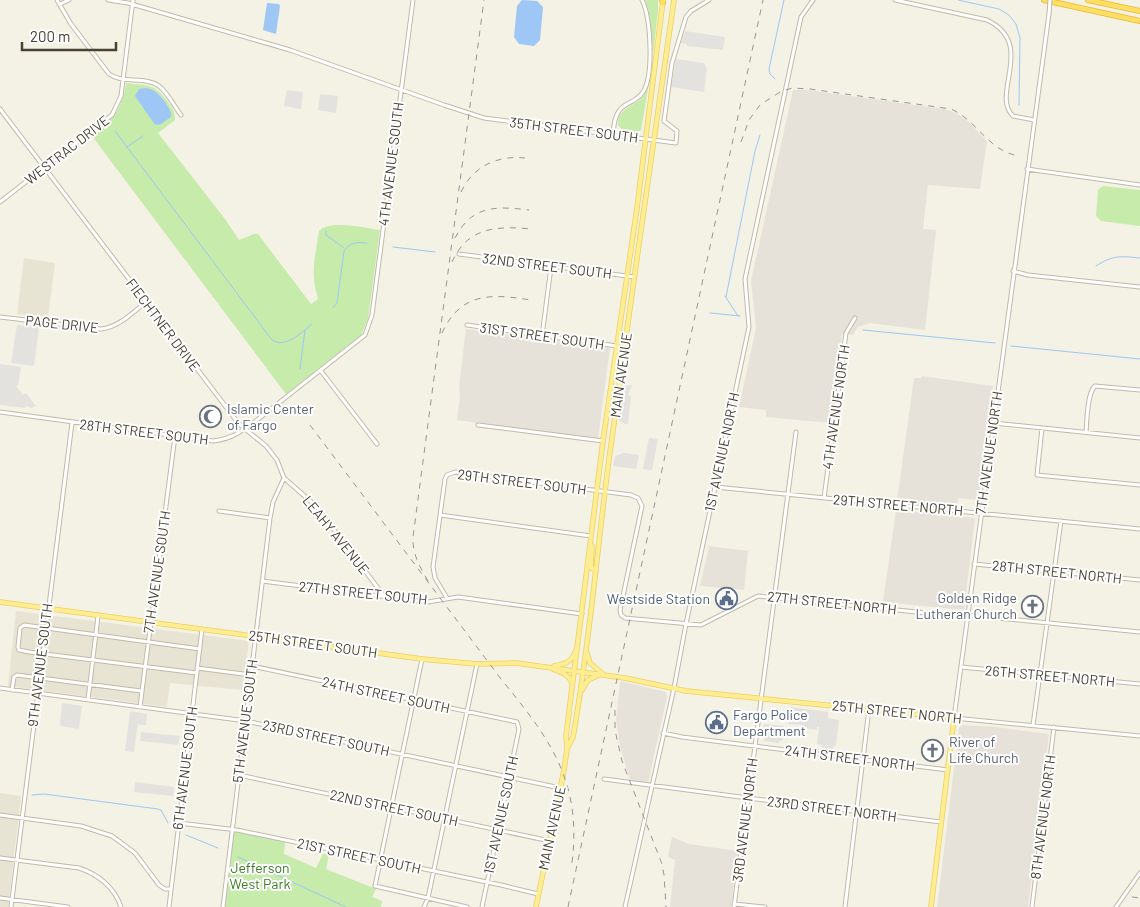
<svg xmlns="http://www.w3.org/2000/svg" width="1140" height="907" viewBox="0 0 1140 907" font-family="Barlow,sans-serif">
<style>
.residential{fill:#e8e4d3}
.industrial{fill:#e6e2da}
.green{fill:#c7ebab}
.parking{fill:#e4e2de}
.water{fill:#9ec7f5}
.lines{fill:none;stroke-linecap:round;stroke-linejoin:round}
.stream{stroke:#9ec7f5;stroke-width:1}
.minor-casing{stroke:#c0baa7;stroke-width:5}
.major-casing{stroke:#ebd15c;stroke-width:5.5}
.highway-casing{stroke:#e7b92c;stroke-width:6}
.minor{stroke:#fff;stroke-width:3}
.major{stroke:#ffed93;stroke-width:4}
.highway{stroke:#ffde65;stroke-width:4.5}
.rail{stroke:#969696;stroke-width:1;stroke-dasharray:6 6;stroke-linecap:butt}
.minor-bridge-casing{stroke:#c0baa7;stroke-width:5;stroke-linecap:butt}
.minor-bridge{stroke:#fff;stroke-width:3}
.labels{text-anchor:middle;stroke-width:4;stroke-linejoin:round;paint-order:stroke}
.street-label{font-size:14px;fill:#474234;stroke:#fff}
.worship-label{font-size:14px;fill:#5b616d;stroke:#fff;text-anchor:start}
.service-label{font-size:14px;fill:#4e5e75;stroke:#fff;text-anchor:end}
.park-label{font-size:14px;fill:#3b7c24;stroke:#fff}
</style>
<rect width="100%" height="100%" fill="#f4f1e5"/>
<path class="residential" d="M24 258 55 263 48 317 17 314Z
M16 611 249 641 243 690 170 683 167 707 8 686Z
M0 793 21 796 8 907H0Z"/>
<path class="industrial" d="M793 90H808L944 109 956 113 969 122 987 141 980 189 928 185 923 229 936 230 925 330 870 323 858 327 853 335 842 334 831 423 766 417V410L739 407 756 328 751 281Z
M466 329 610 348 598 439 457 420 460 396 459 387Z
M922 376 993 386 978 500 958 498 957 507 897 501 914 378H921Z
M896 510 975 518 964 610 883 602Z
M709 546 748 551 744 590 700 586Z
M620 681 666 692 667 696 648 784 630 780 620 746 616 719Z
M962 725 996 727 1049 734 1028 907H937L959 728Z
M672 837 689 844 738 851 731 907H670L675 860 668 857Z"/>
<path class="green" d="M645 0H658V12L650 77 641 130 635 133 624 132 618 125C617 107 636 107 644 95 657 75 653 21 645 0Z
M126 83C149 86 154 83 168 102 173 109 175 112 175 120L158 133 225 219 239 240 254 234H258L311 304 318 299C310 272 315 258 319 231 330 219 365 228 380 230L368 319 361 335 286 394 92 136C113 120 122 109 126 83Z
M1103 186 1140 190V226L1101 221 1096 216 1098 190Z
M234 831 285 842 284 854 316 868 323 854 329 855 326 869 376 889 372 897 382 901 381 907H225Z"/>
<path class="parking" d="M685 31 725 37 723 50 687 46 686 44 681 43Z
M676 59 704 63 707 68 704 92 671 87Z
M287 90 303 92 301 109 284 106Z
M320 94 338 96 336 113 318 110Z
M17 325 39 327 34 366 11 363Z
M0 364 21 367 18 385 16 386 23 395 26 393 36 406 32 408 26 406 25 408 0 405Z
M632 385 628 395 631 396 628 424H625L619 421 624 386Z
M649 438 658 439 652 470 643 469Z
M624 453 639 455 636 469 613 466 615 456Z
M62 703 82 706 79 729 60 726Z
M790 707 828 712V718L839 720 836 746H833V749L822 748V745L817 744 819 727H817V730L803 728V725L788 724Z
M130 711 147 714 146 725H139L138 723 134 752 125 751Z
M764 724 784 726 782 741H779V743L764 741 765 738 762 736Z
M141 732 180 736 178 745 140 741Z
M135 782 174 787 173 796 134 792Z"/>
<path class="water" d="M522 0 537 1 543 7 540 40 534 46 519 44 514 37 517 6Z
M267 3 279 4 280 6 276 34 263 30Z
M144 88C157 88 165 101 171 112V117L161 124 156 125 153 122 135 96 139 89Z"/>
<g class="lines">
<path class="stream" d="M958 0 999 9 1009 15 1016 24 1020 38 1019 105
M775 79 770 74 769 69 784 0
M115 131 272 340C286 349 302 332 312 324
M127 147 143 136
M326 231V235L344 248
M393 247 435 252
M1096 266C1113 255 1120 256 1140 258
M725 296 738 316
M726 297 755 151 760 135
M333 308 337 303 344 251C350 242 357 242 367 243
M710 313 740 316
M863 330 995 343
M1011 346 1140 359
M300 369 305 330
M32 795 44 794 158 809 161 810 168 823
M186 835 218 848
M238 857 346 907"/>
<defs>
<path id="minor" d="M57 0 71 24 109 74C123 84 145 76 159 86 168 93 174 106 181 115
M108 0 128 3 290 50 444 105 484 118 676 143 677 131 664 121 672 63 686 17 691 11 709 0
M895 0 987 20C1037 44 990 94 1013 116L1034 120
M60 4 69 0
M1049 14 954 718 1140 736
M0 109 223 403 239 424 266 446 277 460 284 478 316 506 384 596
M613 134C614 124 615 112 624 106 631 101 638 100 643 92 654 75 651 18 642 0
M1027 169 1140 185
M0 202 112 115 121 96 133 0
M459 254 634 277
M1013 271 1028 275 1140 287
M0 317 101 329C119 327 132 313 146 302
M467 325 617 346
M542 336 551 267
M321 371 377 444
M0 412 213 441C231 439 238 433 252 424L365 335 372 315 413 0
M993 423 1140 438
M478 425 603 441
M1042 428 1037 475 1140 485
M1086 432C1087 421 1087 393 1095 386L1140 390
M715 487 1140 529
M824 498 846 333 855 318
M219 511 270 518
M440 515 591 536
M974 564 1140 580
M262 581 428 602 458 597 582 614
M447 598 435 578 433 567 445 479 447 475 455 472 631 495 638 498 642 506 620 610 621 615 625 618 701 625 758 596 967 617
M967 615 1140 632
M422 659 375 886 467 907
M252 666 517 722 519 729 482 907
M961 667 1140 684
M197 668 251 675
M197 673 29 652 19 650 18 647 20 628 24 625 200 649
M0 688 246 721 560 788
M12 690 14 677 17 675 141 691
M88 700 98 616
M140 707 175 436
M1033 725 1061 521
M663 733 682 737 948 770
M239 775 550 841
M604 779 748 798 941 822
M0 815 81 826 112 836 135 853 159 885 165 889H171
M179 823 237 830 501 885 538 894
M0 858 79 868C98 874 115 888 121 907
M0 898 68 907
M734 904 765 907
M11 907 72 423
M169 907 202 629
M223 907 270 518 273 502 284 478
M424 907 428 898 477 664
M625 907 674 688 686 624 749 327 745 279 801 17 813 0
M734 907 796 432
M845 907 869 709
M1032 907 1054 727
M1116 907 1140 873"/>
<path id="major" d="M616 367V378L619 381
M592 546 591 568 596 571
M0 602 422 659 477 664 516 663 625 678 686 691 954 718 931 907
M587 653 590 663 603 674
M554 666C566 664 572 662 576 650
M553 669C561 672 570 675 572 684
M582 690 588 680 601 674
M568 747 573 737C590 643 597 547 610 452 630 301 653 151 674 0
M536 907 564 770 567 749 566 736 603 441 637 208 663 1"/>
<path id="highway" d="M662 0 663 3
M1044 0 1140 21
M1088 0 1140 11"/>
</defs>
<use href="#minor" class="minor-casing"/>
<use href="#major" class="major-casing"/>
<use href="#highway" class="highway-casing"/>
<use href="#minor" class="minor"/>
<use href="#major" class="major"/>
<use href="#highway" class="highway"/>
<path class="rail" d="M741 142 749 120 760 105 780 92 792 88 810 89 951 109C978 121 988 151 1019 156
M461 192C473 166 498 155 525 158
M455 238C472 205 496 206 529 210
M452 262C468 226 498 226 532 229
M442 333C461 291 493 294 531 300
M310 425 501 679C550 739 582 781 572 863
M428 581C420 567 412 554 413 537L484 0
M615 710V730L622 761 662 864 664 875 666 907
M1132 897 1140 898
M568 907 763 0"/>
<defs>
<path id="minor-bridge" d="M1049 14 1050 0"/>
</defs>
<use href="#minor-bridge" class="minor-bridge-casing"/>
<use href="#minor-bridge" class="minor-bridge"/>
</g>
<defs>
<symbol id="mosque-ring" viewBox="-11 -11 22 22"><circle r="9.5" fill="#fff" stroke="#6b7280" stroke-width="1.5"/><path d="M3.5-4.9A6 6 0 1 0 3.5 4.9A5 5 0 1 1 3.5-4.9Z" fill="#6b7280"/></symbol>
<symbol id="civic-ring" viewBox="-11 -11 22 22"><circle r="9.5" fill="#fff" stroke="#5c6f8a" stroke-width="1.5"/><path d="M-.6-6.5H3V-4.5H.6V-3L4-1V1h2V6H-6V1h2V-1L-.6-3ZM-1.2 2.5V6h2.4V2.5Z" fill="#5c6f8a"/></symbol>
<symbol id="church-ring" viewBox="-11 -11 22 22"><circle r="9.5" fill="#fff" stroke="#6b7280" stroke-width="1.5"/><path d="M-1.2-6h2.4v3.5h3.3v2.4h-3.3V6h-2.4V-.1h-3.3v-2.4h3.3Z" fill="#6b7280"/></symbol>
</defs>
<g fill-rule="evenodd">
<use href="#mosque-ring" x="198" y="404" width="25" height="25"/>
<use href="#civic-ring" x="714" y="586" width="25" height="25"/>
<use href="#church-ring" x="1020" y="594" width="25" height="25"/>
<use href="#civic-ring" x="704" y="710" width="25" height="25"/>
<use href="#church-ring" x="920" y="738" width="25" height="25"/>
</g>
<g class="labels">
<g class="street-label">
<text transform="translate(574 130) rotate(7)" y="5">35TH STREET SOUTH</text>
<text transform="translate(67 150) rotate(-38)" y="5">WESTRAC DRIVE</text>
<text transform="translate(391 164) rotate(-83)" y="5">4TH AVENUE SOUTH</text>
<text transform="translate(547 266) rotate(7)" y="5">32ND STREET SOUTH</text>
<text transform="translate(62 324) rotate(6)" y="5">PAGE DRIVE</text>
<text transform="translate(163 325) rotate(53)" y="5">FIECHTNER DRIVE</text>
<text transform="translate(542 336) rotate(8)" y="5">31ST STREET SOUTH</text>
<text transform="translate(621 375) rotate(-82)" y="5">MAIN AVENUE</text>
<text transform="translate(836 407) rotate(-82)" y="5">4TH AVENUE NORTH</text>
<text transform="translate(144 432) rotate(7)" y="5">28TH STREET SOUTH</text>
<text transform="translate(722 452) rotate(-78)" y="5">1ST AVENUE NORTH</text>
<text transform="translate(989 453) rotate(-82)" y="5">7TH AVENUE NORTH</text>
<text transform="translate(522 482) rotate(7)" y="5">29TH STREET SOUTH</text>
<text transform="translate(898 505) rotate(5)" y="5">29TH STREET NORTH</text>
<text transform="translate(336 535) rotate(51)" y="5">LEAHY AVENUE</text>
<text transform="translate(157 572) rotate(-82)" y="5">7TH AVENUE SOUTH</text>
<text transform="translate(1057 572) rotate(6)" y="5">28TH STREET NORTH</text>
<text transform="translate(363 593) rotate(6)" y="5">27TH STREET SOUTH</text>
<text transform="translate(832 603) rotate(6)" y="5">27TH STREET NORTH</text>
<text transform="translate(313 644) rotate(8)" y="5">25TH STREET SOUTH</text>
<text transform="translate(40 665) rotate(-83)" y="5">9TH AVENUE SOUTH</text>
<text transform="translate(1050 676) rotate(5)" y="5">26TH STREET NORTH</text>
<text transform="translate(386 695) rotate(12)" y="5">24TH STREET SOUTH</text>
<text transform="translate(897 712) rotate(6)" y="5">25TH STREET NORTH</text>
<text transform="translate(245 721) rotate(-83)" y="5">5TH AVENUE SOUTH</text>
<text transform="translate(326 738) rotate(12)" y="5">23RD STREET SOUTH</text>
<text transform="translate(850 758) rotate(7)" y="5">24TH STREET NORTH</text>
<text transform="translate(185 768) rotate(-83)" y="5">6TH AVENUE SOUTH</text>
<text transform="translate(394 808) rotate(12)" y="5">22ND STREET SOUTH</text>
<text transform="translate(832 809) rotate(7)" y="5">23RD STREET NORTH</text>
<text transform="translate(501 815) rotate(-78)" y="5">1ST AVENUE SOUTH</text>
<text transform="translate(1043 817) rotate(-83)" y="5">8TH AVENUE NORTH</text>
<text transform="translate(745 820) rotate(-83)" y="5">3RD AVENUE NORTH</text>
<text transform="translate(552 828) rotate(-78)" y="5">MAIN AVENUE</text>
<text transform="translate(359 856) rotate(12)" y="5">21ST STREET SOUTH</text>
</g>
<g class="worship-label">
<text x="227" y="414">Islamic Center<tspan x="227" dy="16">of Fargo</tspan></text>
<text x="1017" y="603" text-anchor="end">Golden Ridge<tspan x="1017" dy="16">Lutheran Church</tspan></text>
<text x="949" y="747">River of<tspan x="949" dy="16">Life Church</tspan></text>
</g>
<g class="service-label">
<text x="710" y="604">Westside Station</text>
<text x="733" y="720" text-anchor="start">Fargo Police<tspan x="733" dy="16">Department</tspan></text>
</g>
<g class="park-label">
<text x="260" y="873">Jefferson<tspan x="260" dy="16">West Park</tspan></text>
</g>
</g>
<path d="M22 42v8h94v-8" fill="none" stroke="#474234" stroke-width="2.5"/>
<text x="30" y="42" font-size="15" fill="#474234" stroke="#ffffff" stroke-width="4" paint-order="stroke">200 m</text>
</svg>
